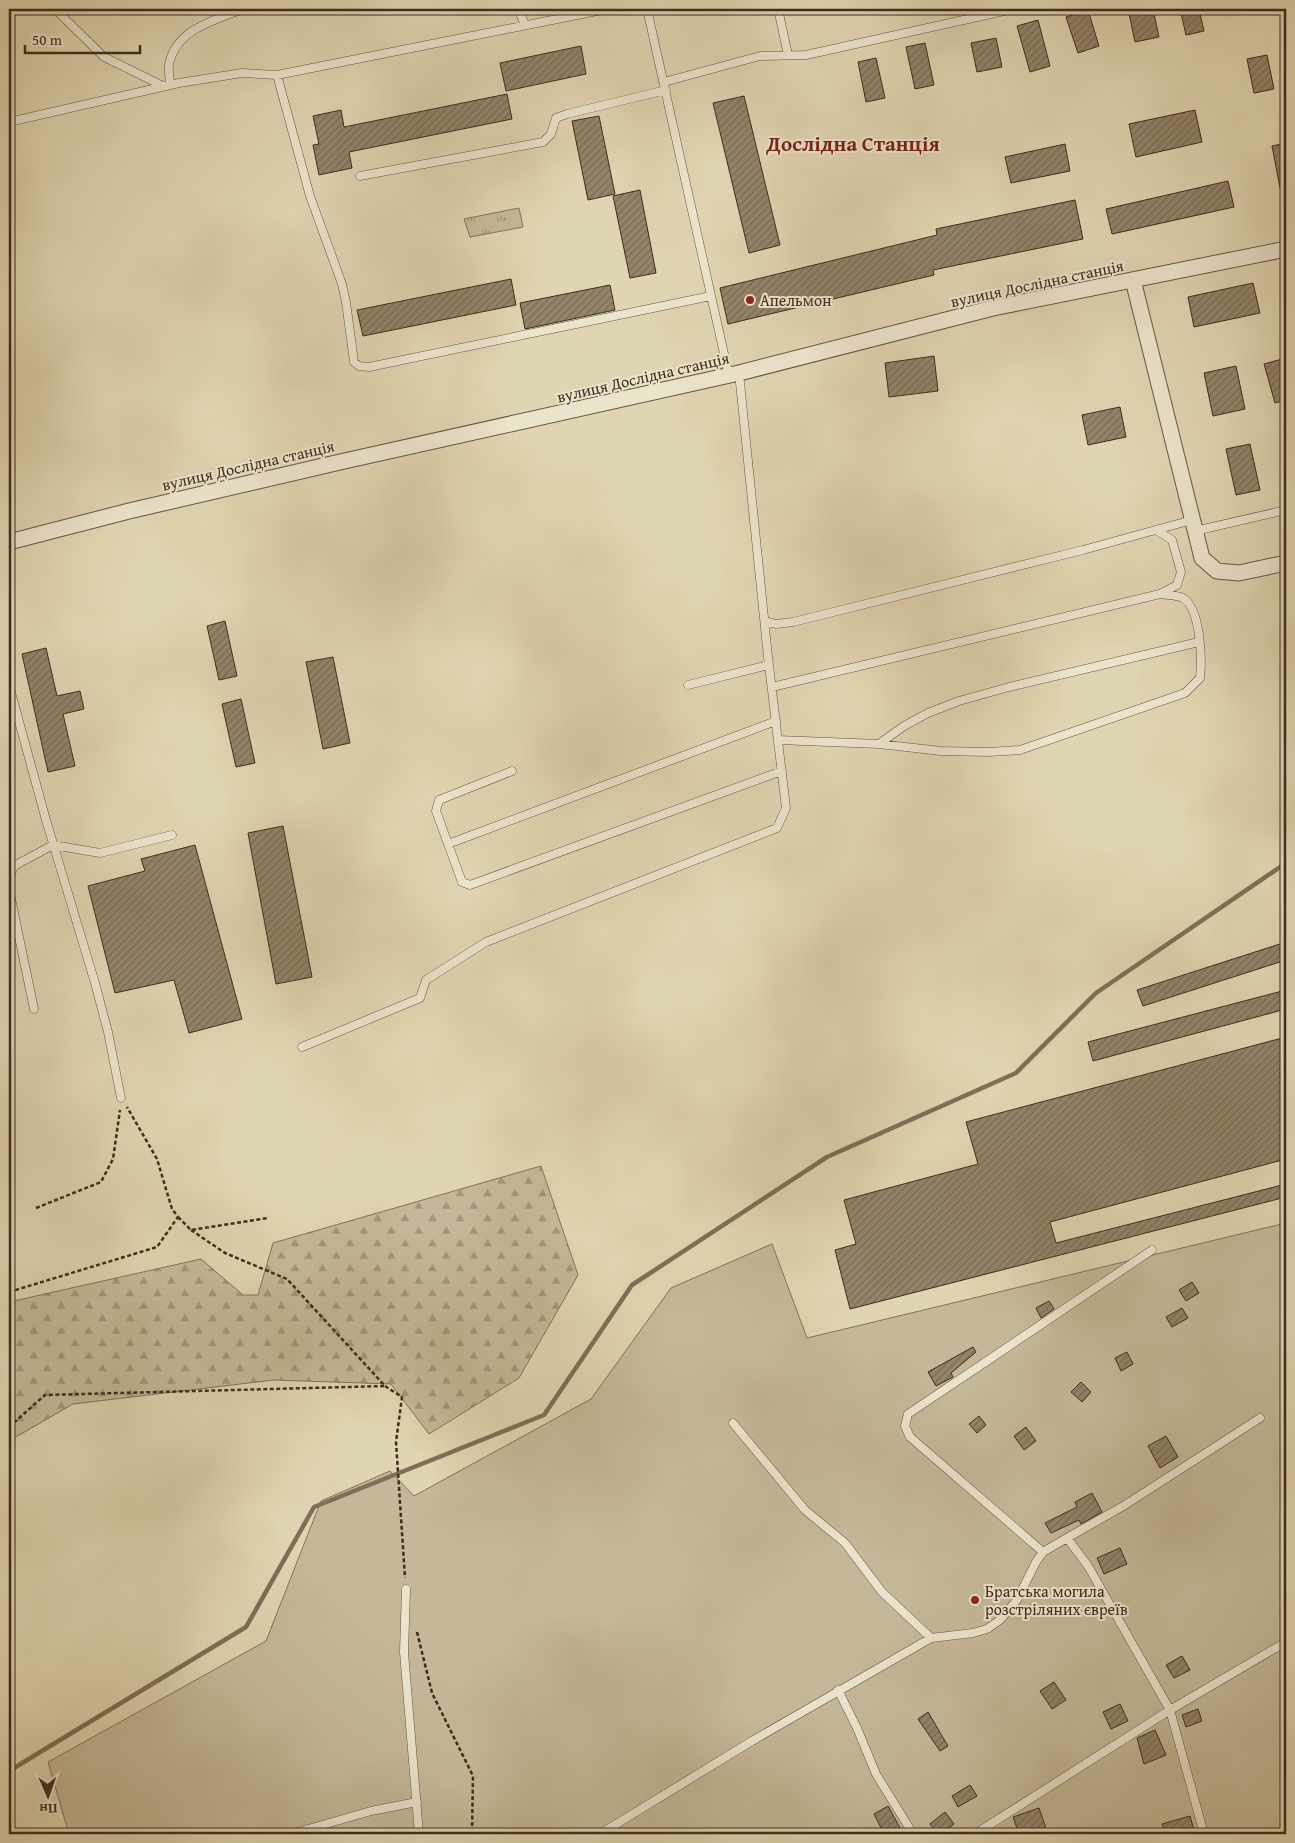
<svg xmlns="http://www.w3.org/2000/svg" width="1295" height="1843" viewBox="0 0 1295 1843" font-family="'Gentium Book Plus',serif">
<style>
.forest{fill:url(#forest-firs);stroke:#82725b}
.park{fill:url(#park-tufts);stroke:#82725b}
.garden{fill:#c5b898;stroke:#82725b}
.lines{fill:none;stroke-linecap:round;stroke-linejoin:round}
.stream{stroke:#7f6f58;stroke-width:4.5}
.building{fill:url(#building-hatch);stroke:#3f2c1e}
.lane-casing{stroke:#675643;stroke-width:9}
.street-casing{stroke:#675643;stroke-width:17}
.path{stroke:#3f2c1e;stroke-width:2.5;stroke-dasharray:4 2.5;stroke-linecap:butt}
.lane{stroke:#ebe4cc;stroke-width:8}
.street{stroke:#ebe4cc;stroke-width:15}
.poi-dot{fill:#8f2418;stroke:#ebe4cc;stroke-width:2}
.labels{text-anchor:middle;stroke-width:4;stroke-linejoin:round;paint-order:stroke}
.street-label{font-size:16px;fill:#3f2c1e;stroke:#ebe4cc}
.poi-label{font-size:16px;fill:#3f2c1e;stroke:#ebe4cc;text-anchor:start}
.district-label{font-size:21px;font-weight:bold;fill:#7a1f14;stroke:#ebe4cc}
</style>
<defs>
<pattern id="forest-firs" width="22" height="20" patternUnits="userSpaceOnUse" patternTransform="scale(1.25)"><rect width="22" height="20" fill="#c5b898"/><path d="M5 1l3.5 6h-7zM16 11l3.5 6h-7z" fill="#a1967b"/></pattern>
<pattern id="park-tufts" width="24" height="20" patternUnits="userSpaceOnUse" patternTransform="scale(1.25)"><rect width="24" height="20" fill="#c5b898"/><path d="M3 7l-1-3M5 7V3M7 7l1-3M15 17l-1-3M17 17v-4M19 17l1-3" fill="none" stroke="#a1967b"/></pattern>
<pattern id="building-hatch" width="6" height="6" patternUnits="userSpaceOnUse" patternTransform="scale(1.25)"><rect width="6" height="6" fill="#93846a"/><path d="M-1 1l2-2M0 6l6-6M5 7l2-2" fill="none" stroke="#796c57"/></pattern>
</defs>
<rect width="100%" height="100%" fill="#e0d5b1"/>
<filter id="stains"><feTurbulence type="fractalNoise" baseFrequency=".004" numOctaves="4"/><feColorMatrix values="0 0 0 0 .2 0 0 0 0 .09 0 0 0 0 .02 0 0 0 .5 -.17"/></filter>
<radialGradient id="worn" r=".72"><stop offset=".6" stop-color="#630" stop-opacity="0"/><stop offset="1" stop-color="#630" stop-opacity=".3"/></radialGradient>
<path class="forest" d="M541 1166 578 1275 519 1378 429 1434 391 1384 274 1380 73 1404 9 1441V1302L201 1259 243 1295H258L273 1243Z"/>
<path class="park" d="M519 208 523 227 470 237 464 219Z"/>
<path class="garden" d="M1286 1223V1834H69L48 1762 266 1641 321 1501 390 1471 414 1496 591 1399 671 1288 772 1244 807 1338Z"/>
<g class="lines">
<path class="stream" d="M9 1771 246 1627 314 1507 544 1415 632 1285 827 1157 1016 1073 1096 993 1286 863"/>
</g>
<path class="building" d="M1128 9H1153L1159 37 1135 42Z
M1180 9H1199L1204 31 1186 35Z
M1088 10 1099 46 1078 53 1066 17Z
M1038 20 1050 66 1030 72 1017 26Z
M996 38 1002 67 977 72 971 43Z
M925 43 934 85 915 89 906 47Z
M581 46 586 74 506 91 500 63Z
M1267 55 1274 89 1254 93 1247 59Z
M876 58 885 98 866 102 858 62Z
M507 94 512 119 349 152 352 168 319 175 313 145 319 144 313 116 341 110 344 127Z
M744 96 780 245 749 253 713 103Z
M1195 110 1202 142 1136 157 1129 124Z
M599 116 615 194 588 200 572 121Z
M1286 143V188H1280L1272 146Z
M1065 144 1070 171 1011 183 1005 157Z
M1228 181 1234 207 1112 234 1106 209Z
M640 190 656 273 630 278 613 196Z
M1075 200 1083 239 933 270 934 275 728 324 720 288 937 235 936 229Z
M511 279 516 305 363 336 357 310Z
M1253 283 1260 313 1194 327 1188 297Z
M610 285 615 310 525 329 520 303Z
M934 356 938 391 889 397 885 363Z
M1286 358V400L1275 403 1264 364Z
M1236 366 1245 409 1213 416 1204 373Z
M1120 407 1126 437 1088 445 1082 415Z
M1250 444 1260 490 1236 495 1226 449Z
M225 621 237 676 219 680 207 626Z
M46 648 57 696 80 691 84 709 63 714 75 766 48 772 22 654Z
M333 657 350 743 323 749 306 662Z
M241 699 255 763 236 767 222 704Z
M283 826 312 977 276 984 248 833Z
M195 845 242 1019 189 1033 174 980 115 993 88 886 145 871 141 859Z
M1286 942V960L1143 1006 1137 990Z
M1286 990V1009L1093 1061 1088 1042Z
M1286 1037V1159L1050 1222 1056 1243 1286 1184V1197L850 1309 835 1250 856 1244 844 1200 978 1164 966 1122Z
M1192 1282 1199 1293 1186 1301 1179 1290Z
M1049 1301 1054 1309 1041 1318 1036 1308Z
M1182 1308 1188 1318 1172 1327 1166 1317Z
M973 1347 976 1352 951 1373 953 1377 936 1386 928 1372Z
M1127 1352 1133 1364 1121 1371 1115 1358Z
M1081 1382 1091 1392 1082 1402 1071 1392Z
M979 1416 986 1425 977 1433 969 1424Z
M1026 1427 1036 1441 1024 1450 1014 1436Z
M1166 1436 1178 1457 1160 1468 1148 1446Z
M1092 1493 1102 1512 1081 1524 1079 1520 1051 1533 1045 1523 1077 1507 1075 1502Z
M1120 1548 1127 1564 1104 1574 1097 1558Z
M1182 1656 1190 1670 1174 1678 1166 1665Z
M1054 1682 1066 1700 1052 1709 1040 1691Z
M1120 1704 1128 1721 1111 1729 1103 1712Z
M1198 1709 1202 1721 1186 1727 1182 1715Z
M928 1712 948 1746 940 1751 918 1719Z
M1155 1730 1166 1755 1144 1764 1137 1738Z
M970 1785 977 1796 958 1807 952 1796Z
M888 1806 900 1828 884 1834 874 1814Z
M1039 1808 1048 1834H1019L1013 1817Z
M945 1812 954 1824 941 1834H938L930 1824Z
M1190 1816 1194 1830 1179 1834H1166L1162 1824Z"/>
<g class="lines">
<defs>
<path id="lane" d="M55 9 104 57 163 86
M518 9 525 25
M647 9 729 376
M778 9 788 55
M1283 9 1286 20
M277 75 310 196 342 284 346 302 354 362 359 366 369 367 711 296
M664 82 760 56 806 55 1013 9
M170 84C170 78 168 71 169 65 175 30 214 20 243 9
M9 122 179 83 242 73 277 75 607 9
M360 176 543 142 551 134 556 118 567 114 666 90
M1195 531 1286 510
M765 621 776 624 793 622 1083 550 1192 520
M9 685 46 820 95 983 108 1032 121 1098
M688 685 769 665
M772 687 1160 594 1177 585 1181 572 1172 540 1156 530
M778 740 879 744 941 751 988 752 1020 750 1185 693 1200 678C1202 659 1201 609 1183 598 1177 595 1166 595 1160 594
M879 744 904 726 928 713 959 701 1009 687 1199 642
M512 771 439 800 436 811 462 882 470 885 782 771
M448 844 776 721
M9 879 14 866 53 845 100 853 172 835
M9 889 34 1009
M302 1047 420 998 426 980 486 942 777 828 786 808 768 657 739 373
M733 1423 805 1510 845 1543 882 1592 931 1638
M1067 1538 1125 1505 1260 1418
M1043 1552 910 1437 905 1426 908 1414 1152 1250
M406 1589 404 1652 419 1834
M838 1690 857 1728 876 1774 913 1834
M291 1834 371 1811 417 1802
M600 1834 752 1741 931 1638 973 1633 987 1629 1000 1620 1017 1600 1036 1562 1043 1552 1067 1538 1088 1566 1170 1710 1204 1834
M975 1834 1170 1710 1286 1642"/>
<path id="street" d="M1133 280 1202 558 1217 571 1239 573 1286 563
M9 542 129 511 340 462 739 373 993 308 1286 249"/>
</defs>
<use href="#lane" class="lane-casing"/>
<use href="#street" class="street-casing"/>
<path class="path" d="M36 1208 101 1182 113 1159 120 1110
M178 1217 191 1230 268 1218
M191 1230 225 1253 287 1279 385 1386 402 1397 396 1442 405 1578
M9 1292 157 1247 178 1217 172 1209 157 1159 127 1107
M9 1427 45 1395 385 1386
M417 1632 432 1693 473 1776 472 1834"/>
<use href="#lane" class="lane"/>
<use href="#street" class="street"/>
</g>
<g class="poi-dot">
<circle cx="750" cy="300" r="5"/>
<circle cx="975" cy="1600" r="5"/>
</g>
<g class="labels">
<g class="street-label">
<text transform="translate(1037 283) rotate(-12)" y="6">вулиця Дослідна станція</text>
<text transform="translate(643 377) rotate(-13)" y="6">вулиця Дослідна станція</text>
<text transform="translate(248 465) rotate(-13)" y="6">вулиця Дослідна станція</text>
</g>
<g class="poi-label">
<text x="760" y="306">Апельмон</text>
<text x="985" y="1597">Братська могила<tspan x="985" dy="18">розстріляних євреїв</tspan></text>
</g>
<g class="district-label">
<text x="853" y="151">Дослідна Станція</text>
</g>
</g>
<rect width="1295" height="1843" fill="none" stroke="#e0d5b1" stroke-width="30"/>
<rect x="10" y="10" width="1275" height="1823" fill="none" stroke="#3f2c1e" stroke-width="2.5"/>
<rect x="15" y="15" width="1265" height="1813" fill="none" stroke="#3f2c1e"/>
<g transform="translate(48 1796) rotate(178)" stroke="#ebe4cc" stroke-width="4" paint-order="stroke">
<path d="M0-4L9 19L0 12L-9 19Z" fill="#3f2c1e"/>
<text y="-8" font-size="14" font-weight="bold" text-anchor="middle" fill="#3f2c1e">Пн</text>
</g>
<path d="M25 45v8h115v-8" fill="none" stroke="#3f2c1e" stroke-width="2.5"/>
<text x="32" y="45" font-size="15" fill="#3f2c1e" stroke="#ebe4cc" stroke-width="4" paint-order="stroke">50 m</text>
<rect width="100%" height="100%" filter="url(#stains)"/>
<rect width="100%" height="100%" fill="url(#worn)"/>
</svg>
